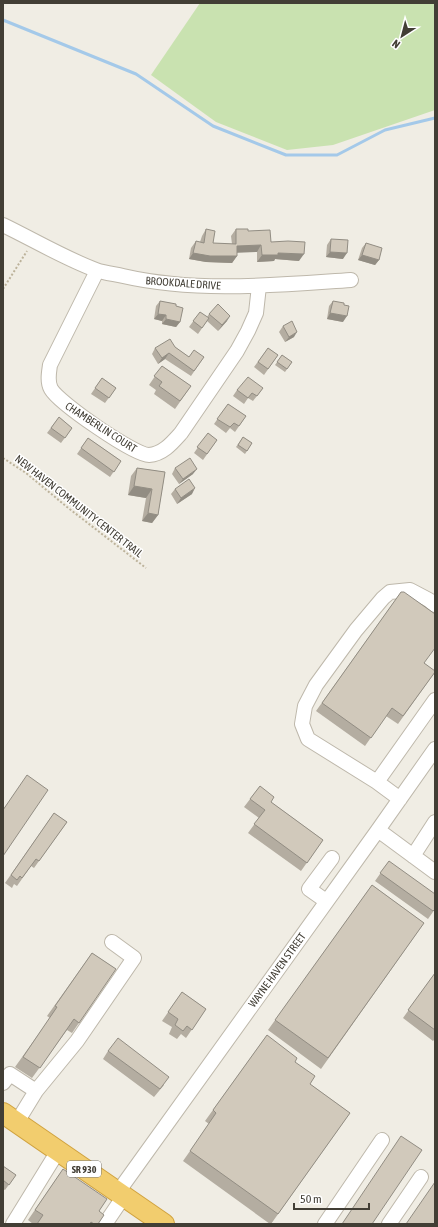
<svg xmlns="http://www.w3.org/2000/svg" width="438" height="1227" viewBox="0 0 438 1227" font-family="'Asap Condensed',sans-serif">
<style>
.green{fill:#c9e2b0}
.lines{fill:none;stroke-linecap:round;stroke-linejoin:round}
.stream{stroke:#a4c9e9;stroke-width:3}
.minor-casing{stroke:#beb8ab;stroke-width:16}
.highway-casing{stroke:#d0a23f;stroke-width:22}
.path{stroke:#bcb29a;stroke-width:2;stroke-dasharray:2 2;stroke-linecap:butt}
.minor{stroke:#fff;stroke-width:14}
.highway{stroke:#f2cd6e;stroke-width:20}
.wall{fill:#b4ada1}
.shaded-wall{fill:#928d83}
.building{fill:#d1c9bb;stroke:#928d83}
.labels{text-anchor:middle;stroke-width:3;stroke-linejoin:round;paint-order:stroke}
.shield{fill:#fff;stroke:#7b7872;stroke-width:1}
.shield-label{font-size:10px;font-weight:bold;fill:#423e35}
.street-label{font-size:11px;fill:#423e35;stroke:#fff}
</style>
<rect width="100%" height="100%" fill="#f0ede4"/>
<path class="green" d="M200 3H435V110L333 145 287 150 216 122 151 75Z"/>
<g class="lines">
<path class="stream" d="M3 20 136 74 213 126 286 155H337L385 130 435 118"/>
<defs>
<path id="minor" d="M3 225C34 240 64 258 96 270 104 273 114 274 123 276 197 293 276 285 351 280
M97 271 50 365C49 372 47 382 51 389 59 403 134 455 149 455 163 454 172 443 181 433L237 351 248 331 256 313 259 286
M377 782 435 700
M400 799 377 782 308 739 302 724 305 706 316 685 356 630 383 598 390 592 410 590 429 600 435 605
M378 830 435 872
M413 856 435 822
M326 901 309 889 332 858
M3 1083 10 1074 36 1091 17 1122
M36 1091 77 1041 134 958 112 942
M118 1192 378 830 435 749
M13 1224 58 1151
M105 1224 124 1196
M325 1224 382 1140
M389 1224 421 1177"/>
<path id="highway" d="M3 1113 164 1224"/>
</defs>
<use href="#minor" class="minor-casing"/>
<use href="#highway" class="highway-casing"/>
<path class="path" d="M3 289 27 251
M3 458 26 473 67 507 146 568"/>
<use href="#minor" class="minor"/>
<use href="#highway" class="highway"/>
</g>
<path class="wall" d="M206 229 213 243 232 244 231 236 236 229 248 231 271 242 299 261 275 259 274 261 257 262V252H237V256L232 263 206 262 189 259 191 248 196 241 200 242 202 236Z
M331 239 343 259 326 257 327 245Z
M366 243 379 260 375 265 358 260 362 248Z
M160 301 176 306 180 322 176 327 162 324V321L154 319 156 306Z
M333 301 343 322 327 319 329 306Z
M200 312 207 317 209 314 227 321 218 331 207 321 198 334 189 327Z
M283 326 294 337 285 342 279 332Z
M175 347 189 357H204L191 376 165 359 158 364 152 354 155 348Z
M268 348 278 355 264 375 254 367Z
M282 355 292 362 285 372 275 365Z
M162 366 191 386 175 409 154 394 156 390 149 385Z
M102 378 116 388 105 403 91 394Z
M263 388 253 401 248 398 244 404 233 396 237 390Z
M228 404 246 416 235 432 230 428 226 433 214 424Z
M59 417 72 428 61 443 47 433Z
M208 433 217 440 203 460 194 453Z
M243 437 252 443 245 454 236 447Z
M88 438 121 461 110 477 77 454Z
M137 468 165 472 158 515 152 523 142 521 146 498 128 495 131 476Z
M175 468 193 474 179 484 172 474Z
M175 489 192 494 177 504 171 494Z
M401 592 424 663 435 672 398 724 386 716 365 746 316 711Z
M260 786 271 802 323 840 301 871 248 833 259 818 244 807Z
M54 813 67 822 34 868 31 866 17 886 14 884 12 888 5 883Z
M389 861 435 909 428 919 375 881Z
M372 885 424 923 321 1069 268 1030Z
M92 953 116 969 72 1033 67 1030 32 1078 15 1067 50 1018 47 1016Z
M435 973V1039L433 1041 403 1018Z
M182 992 206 1009 186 1038 181 1034 177 1039 169 1034 172 1027 162 1021Z
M267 1035 295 1062 310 1084 350 1113 271 1224H270L183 1161 209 1124 205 1121Z
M108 1051 164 1085 154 1097 103 1059Z
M3 1166 16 1175 5 1190 3 1189Z
M63 1169 99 1211 98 1224H33L28 1220Z"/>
<path class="shaded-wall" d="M261 245 257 252 232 253 237 246Z
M330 252 347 253 343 259 326 257Z
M193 253 237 256 232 263 206 262 189 259Z
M278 253 304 254 299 261 275 259 274 261 257 262 262 255Z
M362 255 379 260 375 265 358 260Z
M330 313 347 316 343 322 327 319Z
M158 314 166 315 162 321 154 319Z
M230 316 227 321 218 331 222 325Z
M166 319 180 322 176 327 162 324Z
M297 332 294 337 285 342 289 337Z
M169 353 165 359 158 364 162 358Z
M197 469 193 474 179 484 183 479Z
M134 486 152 489 146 498 128 495Z
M195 488 192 494 177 504 181 498Z
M148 513 158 515 152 523 142 521Z"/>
<path class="building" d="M206 229 215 231 213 243 236 244V229H248V231L270 230 271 242 288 241 305 242 304 254 278 253V255H262L261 245 237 246V256H210L193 253 196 241 204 243Z
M331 239 348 240 347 253 330 252Z
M366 243 382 248 379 260 362 255Z
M160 301 176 304V306L183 308 180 322 166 319V315L158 314Z
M333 301 344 303V305L349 306 347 316 330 313Z
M218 304 230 316 222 325 209 314Z
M200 312 209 318 202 328 193 321Z
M292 321 297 332 289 337 283 326Z
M170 339 175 347 189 357 194 350 204 357 194 371 169 353 162 358 155 348Z
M268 348 278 355 268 369 258 362Z
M282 355 292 362 287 369 277 362Z
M162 366 191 386 180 401 159 386 162 382 154 376Z
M248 377 263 388 257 396 252 393 248 398 237 390Z
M102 378 116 388 109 398 95 388Z
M228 404 246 416 239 426 234 423 230 427 217 419Z
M59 417 72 428 65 438 51 428Z
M208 433 217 440 207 454 197 447Z
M243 437 252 443 247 451 238 445Z
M88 438 121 461 114 472 81 448Z
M190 458 197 469 183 479 175 468Z
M137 468 165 472 158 515 148 513 152 489 134 486Z
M189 479 195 488 181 498 175 489Z
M401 592H404L435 614V648L424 663 435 671V672L403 716 392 708 371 738 322 703Z
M27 775 48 790 3 856V810Z
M260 786 274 797 271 802 323 840 307 863 254 824 265 810 250 799Z
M54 813 67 822 39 861 36 859 22 878 20 876 17 880 11 875Z
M389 861 435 894V909L433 911 380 873Z
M372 885 424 923 328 1058 275 1020Z
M92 953 116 969 79 1023 74 1019 40 1068 23 1057 57 1007 55 1006Z
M435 973V1030L408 1010Z
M182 992 206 1009 192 1030 187 1026 183 1031 175 1025 178 1019 168 1012Z
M267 1035 297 1058 295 1062 315 1076 310 1084 350 1113 278 1214 190 1151 216 1113 213 1110Z
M118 1038 169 1077 160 1089 108 1051Z
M401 1136 422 1150 372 1224H342Z
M3 1166 16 1175 9 1185 3 1180Z
M63 1169 107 1199 99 1211 104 1215 98 1224H94L91 1222 90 1224H37L43 1215 35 1210Z
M435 1182V1224H406Z"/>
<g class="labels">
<rect class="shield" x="67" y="1161" width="34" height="16" rx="3"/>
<g class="shield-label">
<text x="84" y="1173">SR 930</text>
</g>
<g class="street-label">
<text transform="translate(183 283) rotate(4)" y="4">BROOKDALE DRIVE</text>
<text transform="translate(101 427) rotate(33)" y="4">CHAMBERLIN COURT</text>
<text transform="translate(79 506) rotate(38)" y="4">NEW HAVEN COMMUNITY CENTER TRAIL</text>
<text transform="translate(277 970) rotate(-54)" y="4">WAYNE HAVEN STREET</text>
</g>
</g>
<rect width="438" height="1227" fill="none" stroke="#423e35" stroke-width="8"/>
<g transform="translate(402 36) rotate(216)" stroke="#ffffff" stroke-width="3" paint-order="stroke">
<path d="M0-3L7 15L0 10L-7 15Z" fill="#423e35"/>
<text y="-6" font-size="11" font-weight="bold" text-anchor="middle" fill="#423e35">N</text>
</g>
<path d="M294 1203v6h75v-6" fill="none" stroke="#423e35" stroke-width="2"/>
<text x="300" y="1203" font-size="12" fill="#423e35" stroke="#ffffff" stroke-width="3" paint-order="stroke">50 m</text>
</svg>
